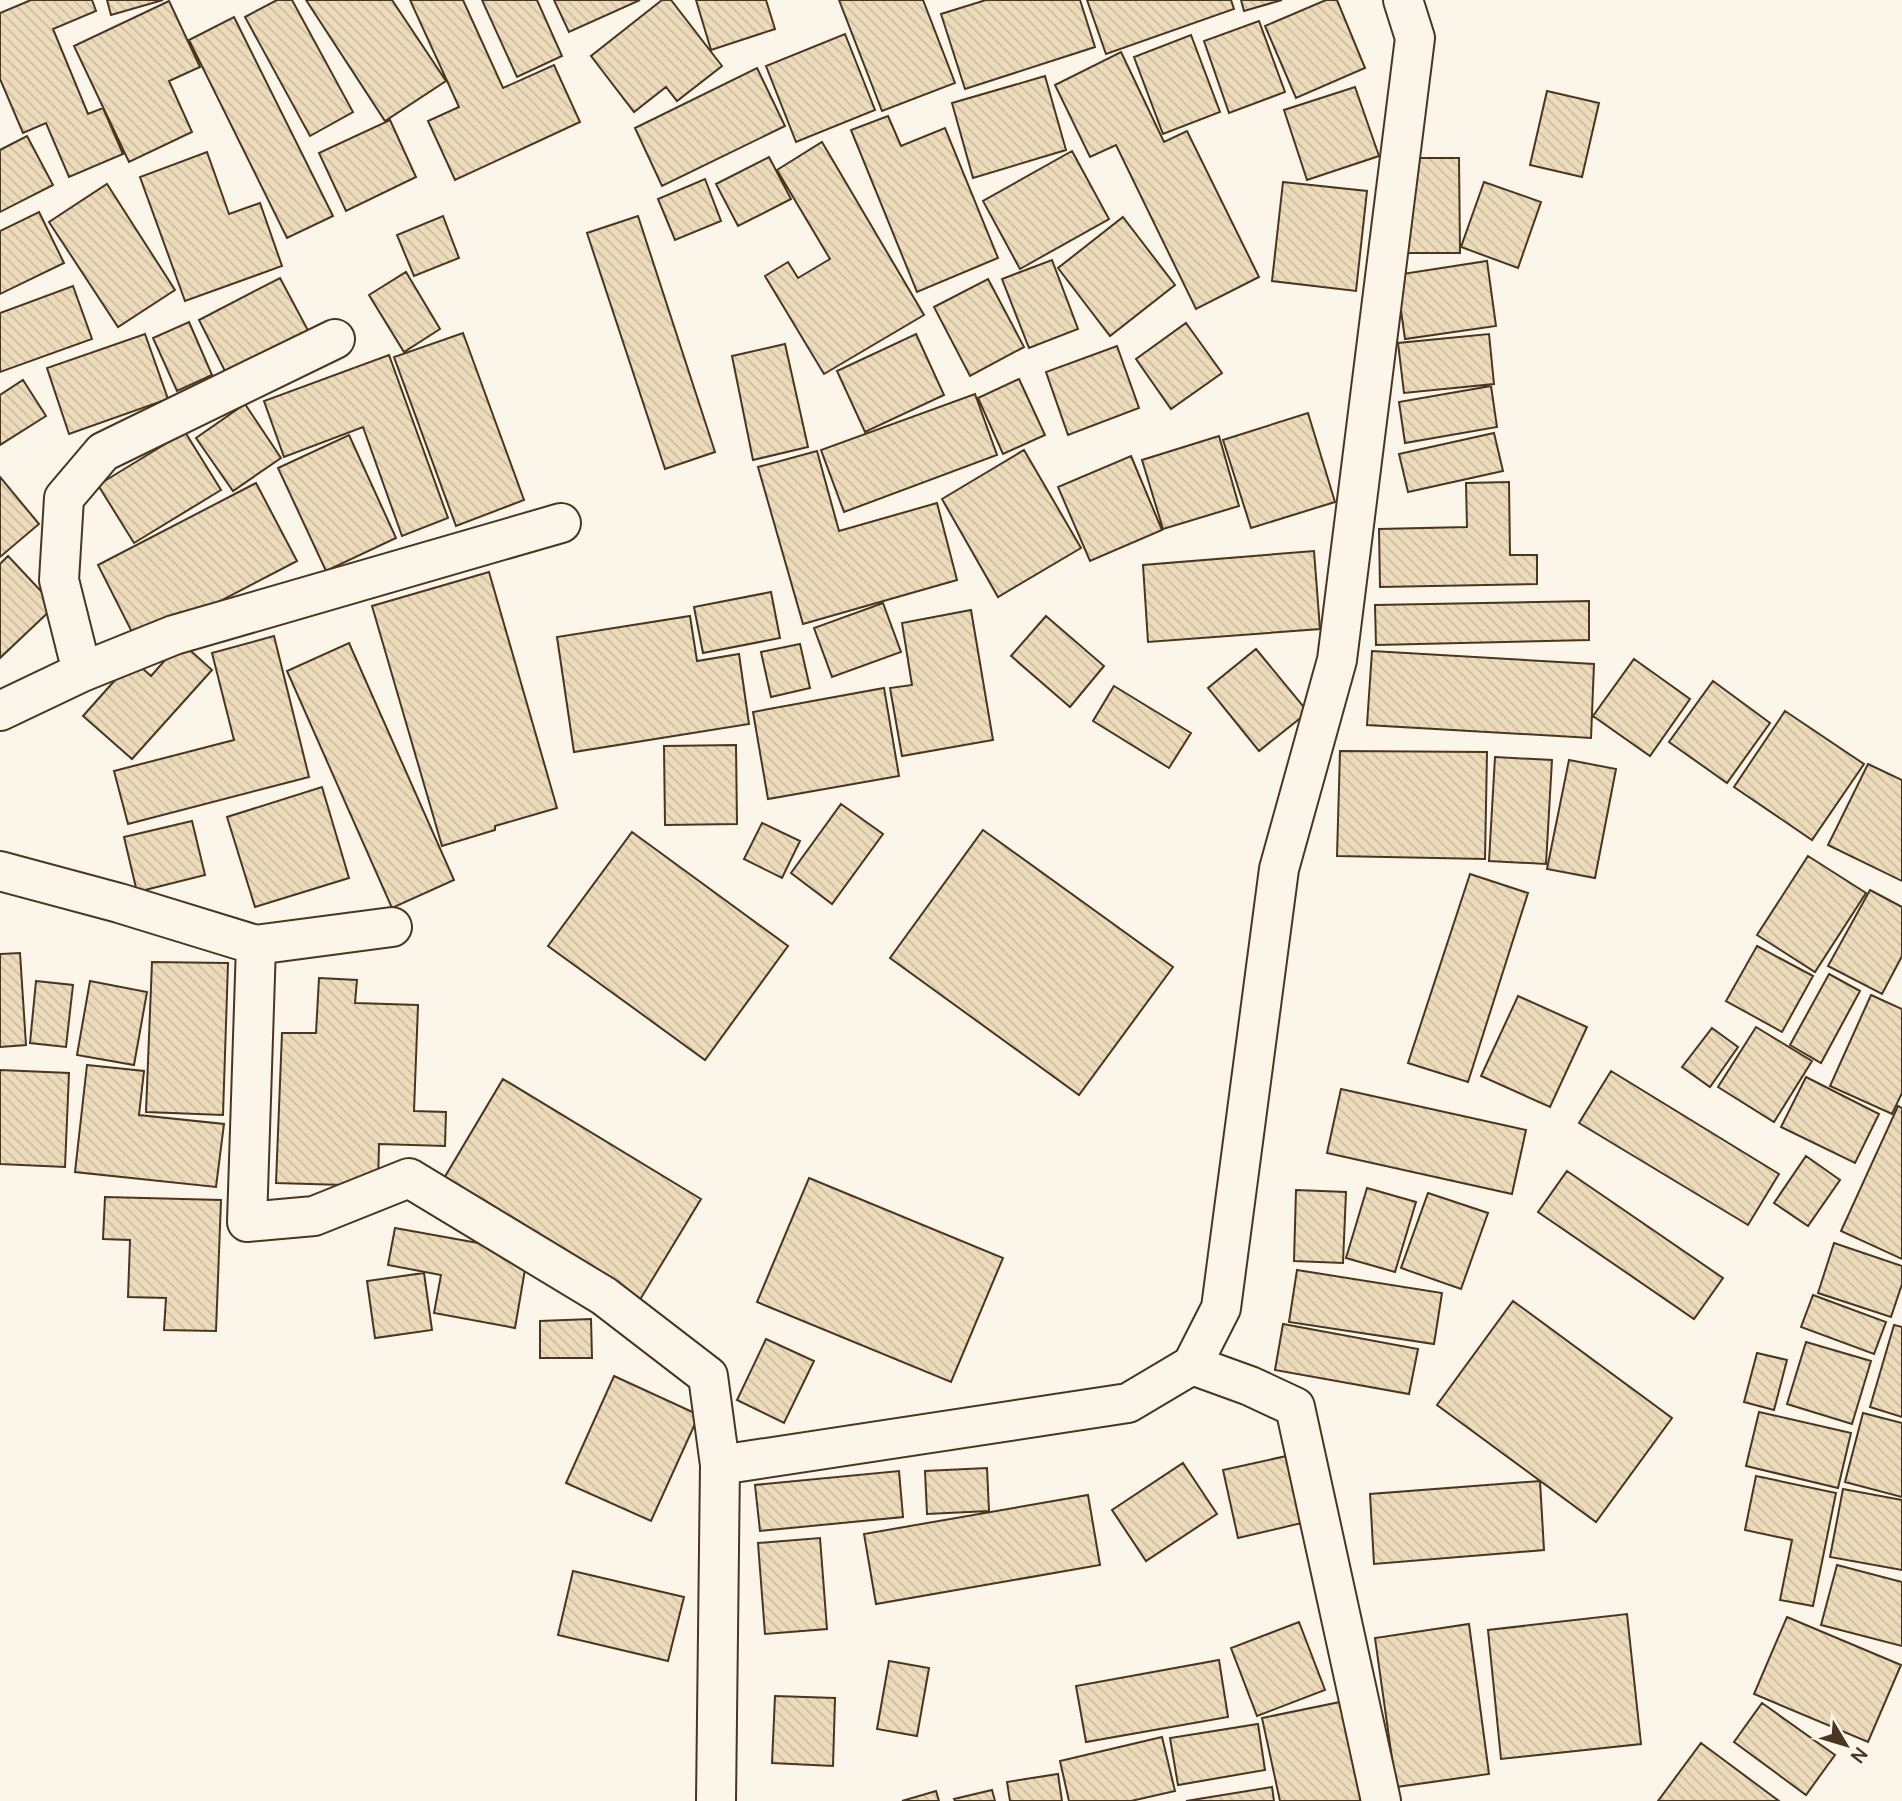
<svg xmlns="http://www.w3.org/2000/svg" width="1902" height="1801" viewBox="0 0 1902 1801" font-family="Manrope,sans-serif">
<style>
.building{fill:url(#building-back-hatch);stroke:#4a3520;stroke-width:2}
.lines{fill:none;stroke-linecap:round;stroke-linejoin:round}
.street-casing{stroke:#4a3520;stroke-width:42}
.street{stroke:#fbf6e9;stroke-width:38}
</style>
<defs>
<pattern id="building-back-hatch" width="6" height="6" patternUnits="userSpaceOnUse" patternTransform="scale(1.75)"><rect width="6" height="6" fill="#ecdcbc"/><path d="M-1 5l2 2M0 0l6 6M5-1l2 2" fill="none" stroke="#ccbda1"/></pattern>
</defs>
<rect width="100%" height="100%" fill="#fbf6e9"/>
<path class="building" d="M31 0H92L96 11 53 29 88 114 103 108 123 154 69 177 46 123 23 133 0 79V13Z
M107 0H163L111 15Z
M277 0H292L353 112 310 136 245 17Z
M306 0H392L446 81 385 121Z
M410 0H463L503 88 554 65 580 122 455 180 428 121 459 107Z
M482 0H537L562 56 517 77Z
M554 0H640L569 32Z
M662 0H671L722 66 677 101 666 87 634 112 591 56Z
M696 0H766L775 29 711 50Z
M839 0H923L955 83 882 111Z
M986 0H1080L1095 47 965 89 941 14Z
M1087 0H1231L1234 9 1106 54Z
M1241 0H1282L1244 11Z
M1326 0H1337L1365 68 1296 98 1265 26Z
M169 1 200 67 169 81 192 132 129 162 74 46Z
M234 17 333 216 287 238 189 40Z
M1259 21 1285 92 1229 113 1204 41Z
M845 34 875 110 796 142 766 66Z
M1191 35 1220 112 1163 134 1134 57Z
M1121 52 1164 142 1187 131 1259 277 1196 309 1116 145 1090 157 1055 85Z
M757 68 785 126 662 186 635 128Z
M1045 76 1066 150 973 178 952 103Z
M1355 87 1379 156 1307 180 1284 110Z
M1547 91 1599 103 1582 177 1530 165Z
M888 116 901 146 945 128 998 258 917 292 851 130Z
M390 120 416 177 346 211 319 153Z
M27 136 53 185 0 212V150Z
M822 142 924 315 824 374 765 276 788 262 798 278 830 259 777 170Z
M1072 151 1109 219 1020 269 983 201Z
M207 152 229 214 260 203 282 266 185 301 140 177Z
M769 157 791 199 738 226 716 184Z
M1409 158H1459L1460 253H1408Z
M705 179 721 221 675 240 658 199Z
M1283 182 1367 191 1356 291 1272 281Z
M1484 182 1541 202 1518 268 1461 247Z
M107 184 175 290 118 327 49 222Z
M39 212 64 263 0 294V231Z
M443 216 459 258 414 276 397 235Z
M638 216 715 452 665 469 587 233Z
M1123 217 1175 285 1110 336 1058 268Z
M1052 260 1078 329 1029 348 1002 279Z
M1487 261 1496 326 1405 339 1396 275Z
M406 272 440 329 404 352 369 295Z
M280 278 311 336 229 379 199 320Z
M988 279 1024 347 970 376 934 307Z
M73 286 92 339 0 372V313Z
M189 322 212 375 177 391 153 338Z
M1186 323 1222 373 1171 409 1136 359Z
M463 333 524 500 456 526 394 357Z
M145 334 168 399 69 434 47 368Z
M916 334 944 395 865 432 837 371Z
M1489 334 1494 384 1404 393 1398 343Z
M785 344 808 447 753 460 732 356Z
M1117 346 1139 408 1068 435 1046 372Z
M389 355 448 518 402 536 363 427 284 457 264 401Z
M1019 379 1045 435 1003 454 978 398Z
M23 380 46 416 0 445V395Z
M1491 386 1497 427 1405 443 1399 402Z
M975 394 997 455 844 512 821 450Z
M245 404 281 458 233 491 196 438Z
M1308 413 1335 502 1251 528 1223 440Z
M185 432 221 490 134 543 98 485Z
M1494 433 1503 471 1408 492 1399 454Z
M349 435 396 538 326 571 278 468Z
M1219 436 1239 506 1163 529 1142 460Z
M1024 450 1081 548 998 597 942 499Z
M817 451 839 531 937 503 957 580 803 624 758 467Z
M1131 456 1162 530 1090 561 1058 487Z
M0 477 39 524 0 557Z
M1509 482 1510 555H1537V584L1380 587 1379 529 1467 527 1466 483Z
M256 483 297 561 138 644 98 565Z
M1314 551 1320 629 1148 642 1143 565Z
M8 556 55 606 0 658V564Z
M489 572 557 808 495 826V830L442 846 372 606Z
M771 592 780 638 703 653 694 607Z
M1589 601V640L1376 645 1375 605Z
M883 603 901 652 832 677 814 628Z
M971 610 993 740 902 756 890 688 912 685 902 623Z
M690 616 697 661 739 654 749 724 574 752 557 637Z
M1046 616 1104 666 1070 707 1011 656Z
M274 636 309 777 128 824 114 771 234 740 212 653Z
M181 642 212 670 132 759 83 716 133 660 151 676Z
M349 643 454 880 392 908 287 671Z
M800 644 810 688 771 697 761 652Z
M1256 649 1308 712 1259 751 1208 688Z
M1372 651 1594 664 1591 738 1367 725Z
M1634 659 1690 699 1650 756 1593 716Z
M1713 681 1770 723 1727 783 1669 742Z
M1114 686 1191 733 1169 768 1093 721Z
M884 688 899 776 768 799 753 712Z
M1785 711 1864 764 1812 840 1734 787Z
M736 745 737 824 665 825 664 746Z
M1340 751 1487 752 1485 859 1337 856Z
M1495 757 1552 760 1546 864 1489 861Z
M1569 760 1616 769 1595 878 1547 869Z
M1868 764 1902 780V881L1828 845Z
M322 787 349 878 255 907 227 817Z
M841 804 883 834 832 904 791 873Z
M192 821 205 875 137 892 124 837Z
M762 823 800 841 782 878 744 859Z
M983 830 1173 967 1079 1095 890 958Z
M632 832 788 946 705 1060 548 946Z
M1808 856 1866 893 1815 972 1757 935Z
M1470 874 1528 893 1468 1082 1408 1063Z
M1870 890 1902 907V956L1882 994 1828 966Z
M1757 946 1813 976 1782 1032 1726 1001Z
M20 953 26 1045 0 1047V954Z
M152 962 228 963 223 1115 146 1112Z
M1829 974 1860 991 1821 1063 1790 1045Z
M319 978 357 980 355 1003 418 1005 414 1111 446 1112 445 1146 379 1144 378 1186 276 1183 282 1033H316Z
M36 981 73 985 66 1047 30 1043Z
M90 981 147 992 134 1065 77 1055Z
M1871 995 1902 1009V1093L1892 1114 1830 1086Z
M1518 996 1587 1027 1550 1107 1481 1076Z
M1756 1027 1812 1061 1774 1122 1718 1087Z
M1712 1028 1738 1047 1710 1087 1682 1067Z
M87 1065 144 1071 139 1115 224 1124 216 1187 75 1172Z
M0 1070 69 1073 65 1167 0 1164Z
M1611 1071 1779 1174 1748 1225 1579 1123Z
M1806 1077 1879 1114 1855 1163 1781 1127Z
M503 1079 701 1199 638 1303 440 1185Z
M1341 1089 1526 1130 1512 1194 1327 1153Z
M1898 1106 1902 1108V1259L1841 1231Z
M1806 1156 1840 1180 1808 1226 1774 1203Z
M1567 1171 1723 1278 1694 1319 1538 1212Z
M809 1178 1003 1258 951 1382 757 1302Z
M1367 1188 1416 1202 1395 1272 1346 1258Z
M1296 1190 1346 1192 1343 1263 1294 1261Z
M1428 1193 1488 1213 1461 1289 1401 1268Z
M105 1197 221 1200 216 1331 164 1330 166 1298 128 1297 130 1240 103 1239Z
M395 1228 528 1252 515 1328 434 1313 441 1275 388 1265Z
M1834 1243 1902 1266V1284L1891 1317 1818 1293Z
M1297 1270 1442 1293 1434 1344 1289 1322Z
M424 1273 432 1330 375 1338 367 1281Z
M1813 1295 1886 1322 1874 1354 1801 1327Z
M1513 1301 1672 1418 1596 1522 1437 1405Z
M591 1319 592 1358H540V1321Z
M1283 1324 1418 1349 1409 1394 1275 1370Z
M1894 1325 1902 1327V1417L1870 1407Z
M766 1339 814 1361 784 1423 737 1400Z
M1806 1342 1871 1361 1852 1424 1787 1404Z
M1757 1353 1787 1360 1774 1410 1744 1402Z
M614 1376 699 1415 651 1521 566 1483Z
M1759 1412 1851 1433 1838 1488 1746 1466Z
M1863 1413 1902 1423V1497L1845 1482Z
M1291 1455 1306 1522 1238 1538 1223 1470Z
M1183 1463 1217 1514 1146 1561 1112 1510Z
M987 1468 989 1511 927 1514 925 1471Z
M899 1471 903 1517 760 1531 755 1485Z
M1756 1476 1836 1493 1813 1606 1780 1600 1792 1540 1745 1530Z
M1540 1481 1544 1550 1374 1564 1370 1494Z
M1843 1489 1902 1500V1570L1830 1557Z
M1088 1495 1100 1565 876 1604 864 1534Z
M820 1538 827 1629 765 1634 758 1543Z
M1837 1565 1902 1582V1646L1821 1625Z
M573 1571 684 1597 668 1661 558 1635Z
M1627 1614 1641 1744 1501 1759 1488 1630Z
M1787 1617 1901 1665 1868 1742 1754 1694Z
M1299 1622 1325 1690 1257 1716 1231 1648Z
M1469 1624 1489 1774 1396 1787 1375 1638Z
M1219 1660 1228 1717 1086 1742 1076 1686Z
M889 1661 929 1668 917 1736 877 1729Z
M775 1696 835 1698 833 1766 772 1763Z
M1340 1702 1361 1801H1280L1262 1718Z
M1762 1703 1835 1755 1806 1795 1734 1742Z
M1258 1724 1265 1770 1178 1785 1170 1738Z
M1162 1737 1175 1791 1131 1801H1069L1060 1761Z
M1701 1743 1779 1801H1658Z
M1058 1774 1062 1801H1010L1007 1782Z
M1272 1787 1274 1801H1186Z
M992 1790 995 1801H955L954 1799Z
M936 1791 939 1801H902Z"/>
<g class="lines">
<defs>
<path id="street" d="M82 672 59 580 64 498 103 452 335 339
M0 711 82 672 174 635 561 523
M0 871 119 903 256 945 247 1222 314 1216 409 1178 604 1296 708 1376 720 1465
M256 945 392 927
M1192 1365 1250 1386 1295 1407 1381 1801
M716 1801 720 1465 1128 1403 1192 1365 1221 1308 1279 869 1337 660 1415 38 1403 0"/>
</defs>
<use href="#street" class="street-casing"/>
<use href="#street" class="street"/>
</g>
<g transform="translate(1846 1745) rotate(128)" stroke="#fbf6e9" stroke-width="5" paint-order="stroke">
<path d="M0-5L12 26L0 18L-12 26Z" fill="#4a3520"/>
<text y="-10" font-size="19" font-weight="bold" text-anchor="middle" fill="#4a3520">N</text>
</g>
</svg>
